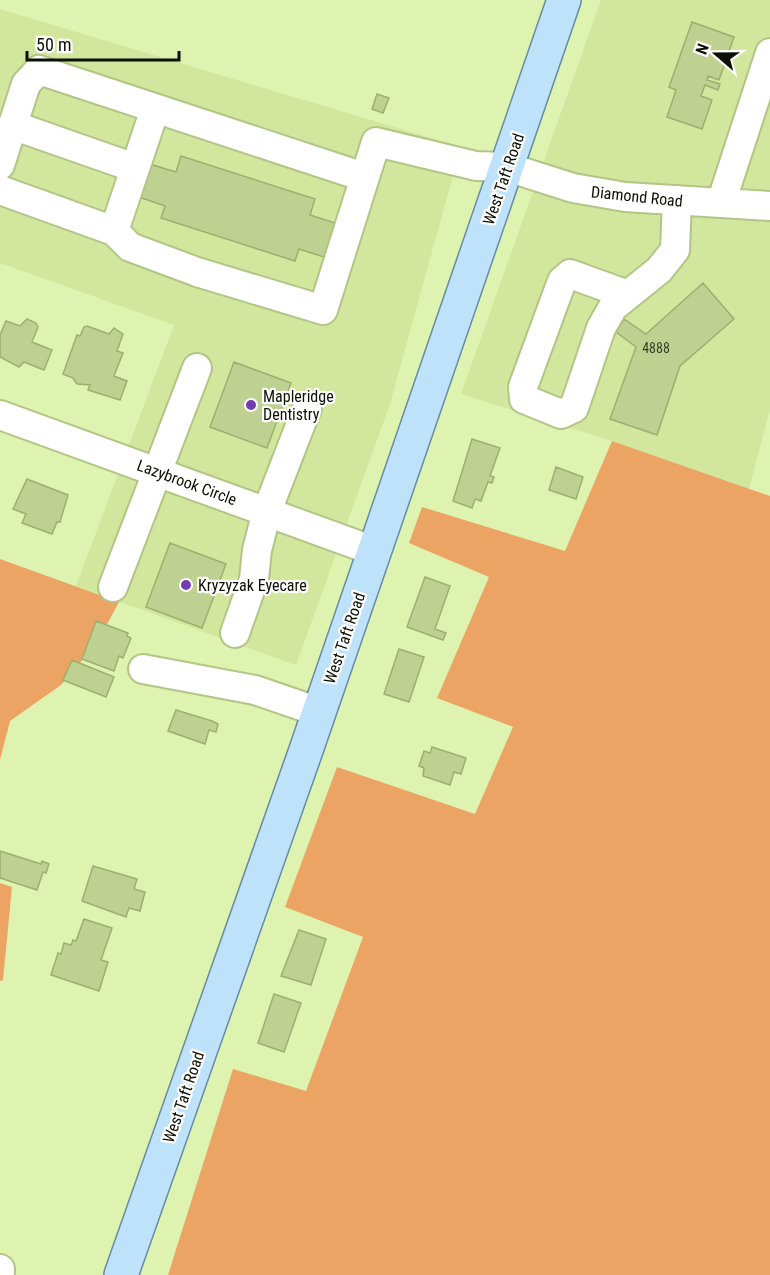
<svg xmlns="http://www.w3.org/2000/svg" width="770" height="1275" viewBox="0 0 770 1275" font-family="'Roboto Condensed',sans-serif">
<style>
.built{fill:#d2e79d}
.green{fill:#eca464}
.building{fill:#bed190;stroke:#9daf6f;stroke-width:1.5}
.lines{fill:none;stroke-linecap:round;stroke-linejoin:round}
.minor-casing{stroke:#b3c585;stroke-width:32}
.major-casing{stroke:#658ca1;stroke-width:36}
.minor{stroke:#fff;stroke-width:28}
.major{stroke:#bfe2fb;stroke-width:33}
.poi-dot{fill:#733cb2;stroke:#fff;stroke-width:2}
.labels{text-anchor:middle;stroke-width:4.5;stroke-linejoin:round;paint-order:stroke}
.number-label{font-size:14px;fill:#384024}
.street-label{font-size:16px;fill:#0b1000;stroke:#fff}
.poi-label{font-size:16px;fill:#0b1000;stroke:#fff;text-anchor:start}
</style>
<rect width="100%" height="100%" fill="#dff3b0"/>
<path class="built" d="M601 0H770V409L749 489 612 441 461 394Z
M0 9 461 147 390 404 296 665 76 586 174 325 0 263Z"/>
<path class="green" d="M612 441 770 496V1275H168L233 1069 306 1091 363 937 285 907 337 767 475 814 513 727 437 698 489 577 409 543 422 507 565 551Z
M0 559 119 602 97 643 61 685 10 721 0 760Z
M0 883 12 887 3 980 0 981Z"/>
<path class="building" d="M692 22 734 37 719 80 708 76 707 80 720 84 718 90 705 85 701 96 712 100 702 129 667 117 676 90 669 87Z
M377 94 389 98 383 113 372 109Z
M181 156 315 199 310 215 338 224 327 258 299 249 295 261 161 218 165 206 136 196 146 163 176 172Z
M703 283 734 319 680 366 657 435 610 419 636 347 616 332 624 319 646 334Z
M27 319 36 323 38 327 32 342 52 350 44 370 24 362 19 367 0 357V335L6 321 20 326Z
M87 326 109 334 114 328 123 334 117 351 123 353 114 376 127 381 120 400 88 390 90 385 77 384 73 378 63 374 77 335 80 336 84 327Z
M234 362 291 383 267 448 210 427Z
M472 439 500 448 490 476 494 477 492 483 488 482 481 501 475 499 472 508 453 501Z
M556 467 583 477 576 499 549 490Z
M27 479 68 495 60 522H57L52 534 22 523 26 514 13 509Z
M170 543 226 564 202 628 146 607Z
M425 577 450 586 435 629 446 633 443 640 407 627Z
M96 621 128 633 127 636 131 638 123 658 119 656 114 671 82 659Z
M399 649 424 657 409 702 384 694Z
M72 660 114 677 106 697 63 680Z
M176 710 212 721 218 724 216 732 209 730 205 744 168 731Z
M432 747 466 758 461 774 454 772 450 785 423 776 424 768 419 766 424 751 430 753Z
M0 851 41 864 42 861 49 864 46 873 43 872 37 890 0 878Z
M93 866 137 879 134 889 145 892 140 911 129 908 126 917 82 901Z
M84 919 112 928 101 960 108 962 99 991 51 975 58 953 61 954 64 943 71 945 73 940 76 941Z
M299 930 326 939 311 985 281 976Z
M274 994 301 1003 284 1052 258 1043Z"/>
<g class="lines">
<defs>
<path id="minor" d="M12 125 135 168
M0 165 26 84 39 70 364 177
M0 190 114 231 130 247 197 272 323 310 376 142 476 166 507 167 573 188 625 197 770 206
M721 203 770 53
M114 231 155 109
M628 295 570 274 562 281 523 387 524 399 561 414 574 408 601 328 613 307 659 270 675 250 677 200
M0 415 374 551
M113 587 197 368
M235 633 254 579 257 550 267 511 307 408
M143 669 255 690 319 712
M0 1269V1272"/>
<path id="major" d="M121 1275 305 753 564 0"/>
</defs>
<use href="#minor" class="minor-casing"/>
<use href="#major" class="major-casing"/>
<use href="#minor" class="minor"/>
<use href="#major" class="major"/>
</g>
<g class="poi-dot">
<circle cx="251" cy="405" r="6"/>
<circle cx="186" cy="585" r="6"/>
</g>
<g class="labels">
<g class="number-label">
<text x="656" y="353">4888</text>
</g>
<g class="street-label">
<text transform="translate(503 179) rotate(-71)" y="6">West Taft Road</text>
<text transform="translate(637 196) rotate(6)" y="6">Diamond Road</text>
<text transform="translate(187 482) rotate(20)" y="6">Lazybrook Circle</text>
<text transform="translate(344 638) rotate(-71)" y="6">West Taft Road</text>
<text transform="translate(183 1097) rotate(-71)" y="6">West Taft Road</text>
</g>
<g class="poi-label">
<text x="263" y="402">Mapleridge<tspan x="263" dy="18">Dentistry</tspan></text>
<text x="198" y="591">Kryzyzak Eyecare</text>
</g>
</g>
<g transform="translate(716 54) rotate(290)" stroke="#ffffff" stroke-width="4.5" paint-order="stroke">
<path d="M0-4.5L10 22L0 15L-10 22Z" fill="#0b1000"/>
<text y="-9" font-size="16" font-weight="bold" text-anchor="middle" fill="#0b1000">N</text>
</g>
<path d="M27 51v9h152v-9" fill="none" stroke="#0b1000" stroke-width="3"/>
<text x="36" y="51" font-size="18" fill="#0b1000" stroke="#ffffff" stroke-width="4.5" paint-order="stroke">50 m</text>
</svg>
